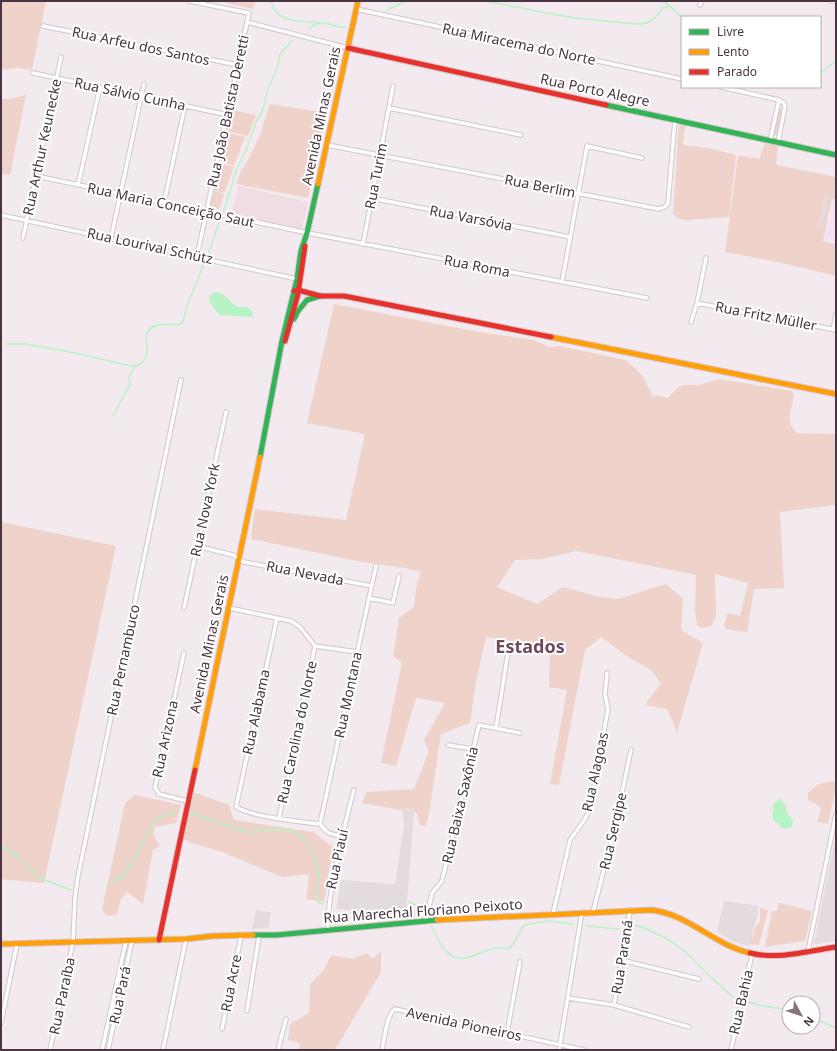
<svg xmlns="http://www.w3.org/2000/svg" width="837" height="1051" viewBox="0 0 837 1051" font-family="'Noto Sans',sans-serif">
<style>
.industrial{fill:#e4dadf}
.education{fill:#f0dce5}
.medical{fill:#f4e1f3}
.green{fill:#efd2ca}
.parking{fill:#e4dbdf}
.water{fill:#b7f3c4}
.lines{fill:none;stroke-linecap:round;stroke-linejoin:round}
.stream{stroke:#b7f3c4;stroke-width:1.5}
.street-casing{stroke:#d0c8cc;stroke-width:5.5}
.fast-casing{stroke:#d6c5cc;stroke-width:7}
.slow-casing{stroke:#d6c5cc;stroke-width:7}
.jam-casing{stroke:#d6c5cc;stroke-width:7}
.street{stroke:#fdfcfc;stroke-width:3.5}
.fast{stroke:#30b455;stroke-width:5}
.slow{stroke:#ff9f0a;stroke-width:5}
.jam{stroke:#e5322d;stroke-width:5}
.labels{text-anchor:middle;stroke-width:4;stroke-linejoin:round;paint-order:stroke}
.street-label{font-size:14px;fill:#493541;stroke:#fff}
.district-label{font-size:18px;font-weight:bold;fill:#6d4b5f;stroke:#fff}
</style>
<rect width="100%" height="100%" fill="#f2eaee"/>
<path class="industrial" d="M836 834V941L816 944 814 943Z"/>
<path class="education" d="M238 186 308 202 302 229 232 214Z"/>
<path class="medical" d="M834 200 836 201V242L825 239Z"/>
<path class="green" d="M1 1H46L32 70 18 68 1 70Z
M218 1H255L253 9Z
M26 95 10 175 1 174V99H9Z
M270 104 327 113 308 198 236 184 241 171 248 160 259 137Z
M781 108 783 110 777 134 774 136 773 134 778 109Z
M232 110 256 115 248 136 227 131Z
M679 123 685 125 683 145 709 148 736 155 729 217 687 220 679 219 673 214Z
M227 133 245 137 234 166 221 161Z
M765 143 778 146 776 165 836 177V200L832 199 823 241 836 244V276L778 262 725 252 738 155 759 159Z
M220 163 234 167 224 193 214 190Z
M214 191 224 194 219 209 210 207Z
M334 304 479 332 534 340 549 347 559 346 626 360 643 376 653 397 657 395 668 398 677 388 684 385H699L719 379 792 391 794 395C792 411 784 420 797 433L836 434V505L780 512 784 588 754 589 747 632 726 629 724 624 728 613 740 616 748 583 715 574 716 616 711 626 701 628 697 625 695 610 696 575 576 551 542 559 515 560 497 587 537 604 563 587 600 597 618 599 666 584 683 599 681 630 703 643 677 732 667 709 645 705 661 683 650 669 628 657 601 637 585 650 559 785 550 784 567 690 549 687 550 645 534 644 486 637 476 682 470 723 441 734 430 808 426 826 420 825 417 813 362 803 366 792 414 789 429 751 424 740 445 703 416 698 396 766 381 763 402 663 393 656 399 618 414 607 417 583 421 572 405 568 362 562 251 539 255 509 346 520 365 434 307 423Z
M1 522 116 546 44 883 1 879Z
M832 781 836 783V785L828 824 817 822 821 808 815 803 808 800V793L819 784Z
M193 792 229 805 234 820 313 832 333 847 324 902 306 899 309 874 282 877 222 852 191 843 182 838Z
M135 795 181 805 176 823 155 827 153 834 160 846 153 850 143 904 127 892 120 901 118 914 106 916 102 909 125 803Z
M779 903 812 911 805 941 765 947 772 911H777Z
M760 908 768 910 759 945 748 944 747 940 753 937 756 926 760 921Z
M381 951V972L335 1050H299L300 1043 288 1040 290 1024 309 1013 310 984 324 970 331 955 352 959 367 953 372 959Z"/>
<path class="parking" d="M825 194 829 195 822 227 818 226Z
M402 808 414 809V813L406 915 336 909 341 880 395 884 404 825Z
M724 901 759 906 750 946 734 942 717 932Z
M256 910 271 912 268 928 252 929Z"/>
<path class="water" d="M215 292C226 292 229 302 237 307H247L252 311 253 317 219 315 209 301 210 296Z
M780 798 787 808 786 812 793 820 792 827 784 829 773 819 772 811 774 809 772 806Z"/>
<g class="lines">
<path class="stream" d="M271 1C272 4 273 7 274 9 283 24 310 21 324 23 332 24 337 29 345 27
M485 1 574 18 637 24C654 23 652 20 663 8L669 6
M664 1 682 17
M387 10 406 1
M309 28 318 23
M820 73 836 61
M224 210 237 169 247 148 256 122 262 112 265 103 267 91 277 69 280 54 292 41
M208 254 220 220
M7 344H27L75 353 131 366C142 366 148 359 147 347 147 343 145 338 147 334 148 330 152 327 156 325L181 324 183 321 188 303 204 264
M113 416 130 384 129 377 135 366
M191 813 246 832C254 833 261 830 270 830 275 830 281 829 286 830 305 832 316 856 319 873 321 886 315 890 319 903L324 904
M1 846 18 857 40 878 71 890
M109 884 123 876 136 857 155 819 177 812
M409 902 417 906 424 913
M632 924C651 930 669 938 684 951 701 966 716 984 734 997
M586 926 618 929
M432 927C437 936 442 950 451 955 465 965 482 949 496 948 500 947 504 948 508 949 517 942 518 933 524 925L548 921 573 924
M745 1001 758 1005 789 1010
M813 1018 836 1028"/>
<defs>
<path id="street" d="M189 1 249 13 197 256
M830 1 836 2
M700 5 702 1
M356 9 682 79
M247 22 348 48
M43 26 238 65
M33 73 228 115
M721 87 779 100 784 103 785 106 778 143
M389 108 521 135
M770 141 779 100
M327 145 659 209 666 206 668 203 675 120
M36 176 313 234 647 298
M78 185 100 87
M371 198 570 237
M164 203 185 106
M1 215 297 279
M23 238 61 57
M111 238 144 84
M363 244 393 86
M562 282 587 146 642 158
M697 303 836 330
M691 322 697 303 706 258
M833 330 836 314
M197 546 233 555 244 562 372 586
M369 598 393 603 399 576
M184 608 226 412
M229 608 291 621 300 627 315 646 357 652
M277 618 236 807C257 818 296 821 320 824 327 834 330 834 342 836
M184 653 155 787 159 794 187 801
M496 728 509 646
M448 745 473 749
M279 818 315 646
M320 824 376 566
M593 912 615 826 631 750
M553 914 570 840 585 819 590 809 608 709 605 694 607 673
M426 921 432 893 442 881 479 725 520 733
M328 930C327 911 331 893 334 875 340 846 346 818 354 790
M808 951 836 814
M621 960 699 979
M568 998 614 1005 689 1027
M614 1005 630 910
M247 1011 259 936
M1 1023 17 944
M222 1029 241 937
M507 1033 520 962
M50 1050 73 942 75 898 78 876 181 380
M102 1050 126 941
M108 1050 132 941
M163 1050 186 939
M278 1050 286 1019
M382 1050C384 1040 387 1013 395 1009L584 1050
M559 1050 582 912
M731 1050 752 954"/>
<path id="fast" d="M606 105 836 155
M294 319 298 311 307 300 320 296
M260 457 282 341 297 279 301 251 307 233 318 184
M253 935H277L437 920"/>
<path id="slow" d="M318 184 358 1
M551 337 836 394
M195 770 260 457
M437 920 652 910C690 915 714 945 750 953
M1 944 186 939 213 936 253 935"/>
<path id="jam" d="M348 48 606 105
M294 291 298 290 320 296H344L551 337
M285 341 298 294 305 246
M159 940 195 770
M750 953C778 960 808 951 836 947"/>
</defs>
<use href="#street" class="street-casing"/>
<use href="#fast" class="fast-casing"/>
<use href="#slow" class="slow-casing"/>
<use href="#jam" class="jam-casing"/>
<use href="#street" class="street"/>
<use href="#fast" class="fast"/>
<use href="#slow" class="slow"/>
<use href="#jam" class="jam"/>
</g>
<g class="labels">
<g class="street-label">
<text transform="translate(519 44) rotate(12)" y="5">Rua Miracema do Norte</text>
<text transform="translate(141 46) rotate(12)" y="5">Rua Arfeu dos Santos</text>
<text transform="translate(595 90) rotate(12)" y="5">Rua Porto Alegre</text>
<text transform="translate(130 94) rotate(12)" y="5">Rua Sálvio Cunha</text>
<text transform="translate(228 111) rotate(-78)" y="5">Rua João Batista Deretti</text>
<text transform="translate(321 116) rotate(-78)" y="5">Avenida Minas Gerais</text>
<text transform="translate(42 147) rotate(-78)" y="5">Rua Arthur Keunecke</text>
<text transform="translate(376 176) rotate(-79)" y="5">Rua Turim</text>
<text transform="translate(540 186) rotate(11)" y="5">Rua Berlim</text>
<text transform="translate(171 205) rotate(12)" y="5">Rua Maria Conceição Saut</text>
<text transform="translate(471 218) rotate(11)" y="5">Rua Varsóvia</text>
<text transform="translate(150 246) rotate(12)" y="5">Rua Lourival Schütz</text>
<text transform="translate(477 266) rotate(11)" y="5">Rua Roma</text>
<text transform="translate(766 316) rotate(11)" y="5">Rua Fritz Müller</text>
<text transform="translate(205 510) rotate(-78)" y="5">Rua Nova York</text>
<text transform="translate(305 573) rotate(11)" y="5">Rua Nevada</text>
<text transform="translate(209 644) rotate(-78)" y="5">Avenida Minas Gerais</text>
<text transform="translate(123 660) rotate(-78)" y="5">Rua Pernambuco</text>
<text transform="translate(348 695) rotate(-78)" y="5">Rua Montana</text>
<text transform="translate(256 712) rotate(-78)" y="5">Rua Alabama</text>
<text transform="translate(297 732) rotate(-78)" y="5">Rua Carolina do Norte</text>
<text transform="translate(165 739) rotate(-78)" y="5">Rua Arizona</text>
<text transform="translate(595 772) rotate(-78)" y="5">Rua Alagoas</text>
<text transform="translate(460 805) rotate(-77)" y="5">Rua Baixa Saxônia</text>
<text transform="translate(613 831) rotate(-77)" y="5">Rua Sergipe</text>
<text transform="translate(337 859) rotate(-78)" y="5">Rua Piauí</text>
<text transform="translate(423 911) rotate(-4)" y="5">Rua Marechal Floriano Peixoto</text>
<text transform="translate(622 957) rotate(-81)" y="5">Rua Paraná</text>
<text transform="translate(231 983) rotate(-79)" y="5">Rua Acre</text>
<text transform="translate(120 995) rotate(-78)" y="5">Rua Pará</text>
<text transform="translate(62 996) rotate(-78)" y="5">Rua Paraíba</text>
<text transform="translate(741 1002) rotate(-77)" y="5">Rua Bahia</text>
<text transform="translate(464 1024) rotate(12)" y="5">Avenida Pioneiros</text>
</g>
<g class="district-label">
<text x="530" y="653">Estados</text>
</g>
</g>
<rect width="837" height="1051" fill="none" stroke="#493541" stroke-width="4"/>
<rect x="681" y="16" width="140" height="72" fill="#ffffff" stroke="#b6aeb3"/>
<rect x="689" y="29" width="20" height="6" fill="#30b455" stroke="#b6aeb3"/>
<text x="717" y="36" font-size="12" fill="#493541">Livre</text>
<rect x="689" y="49" width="20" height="6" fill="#ff9f0a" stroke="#b6aeb3"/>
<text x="717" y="56" font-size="12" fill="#493541">Lento</text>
<rect x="689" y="69" width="20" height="6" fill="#e5322d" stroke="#b6aeb3"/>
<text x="717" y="76" font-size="12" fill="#493541">Parado</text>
<g transform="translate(801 1015) rotate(130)"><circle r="19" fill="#ffffff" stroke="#b6aeb3"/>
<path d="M0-3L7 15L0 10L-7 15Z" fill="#84747e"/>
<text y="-6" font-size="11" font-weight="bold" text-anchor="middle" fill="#493541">N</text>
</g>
</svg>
